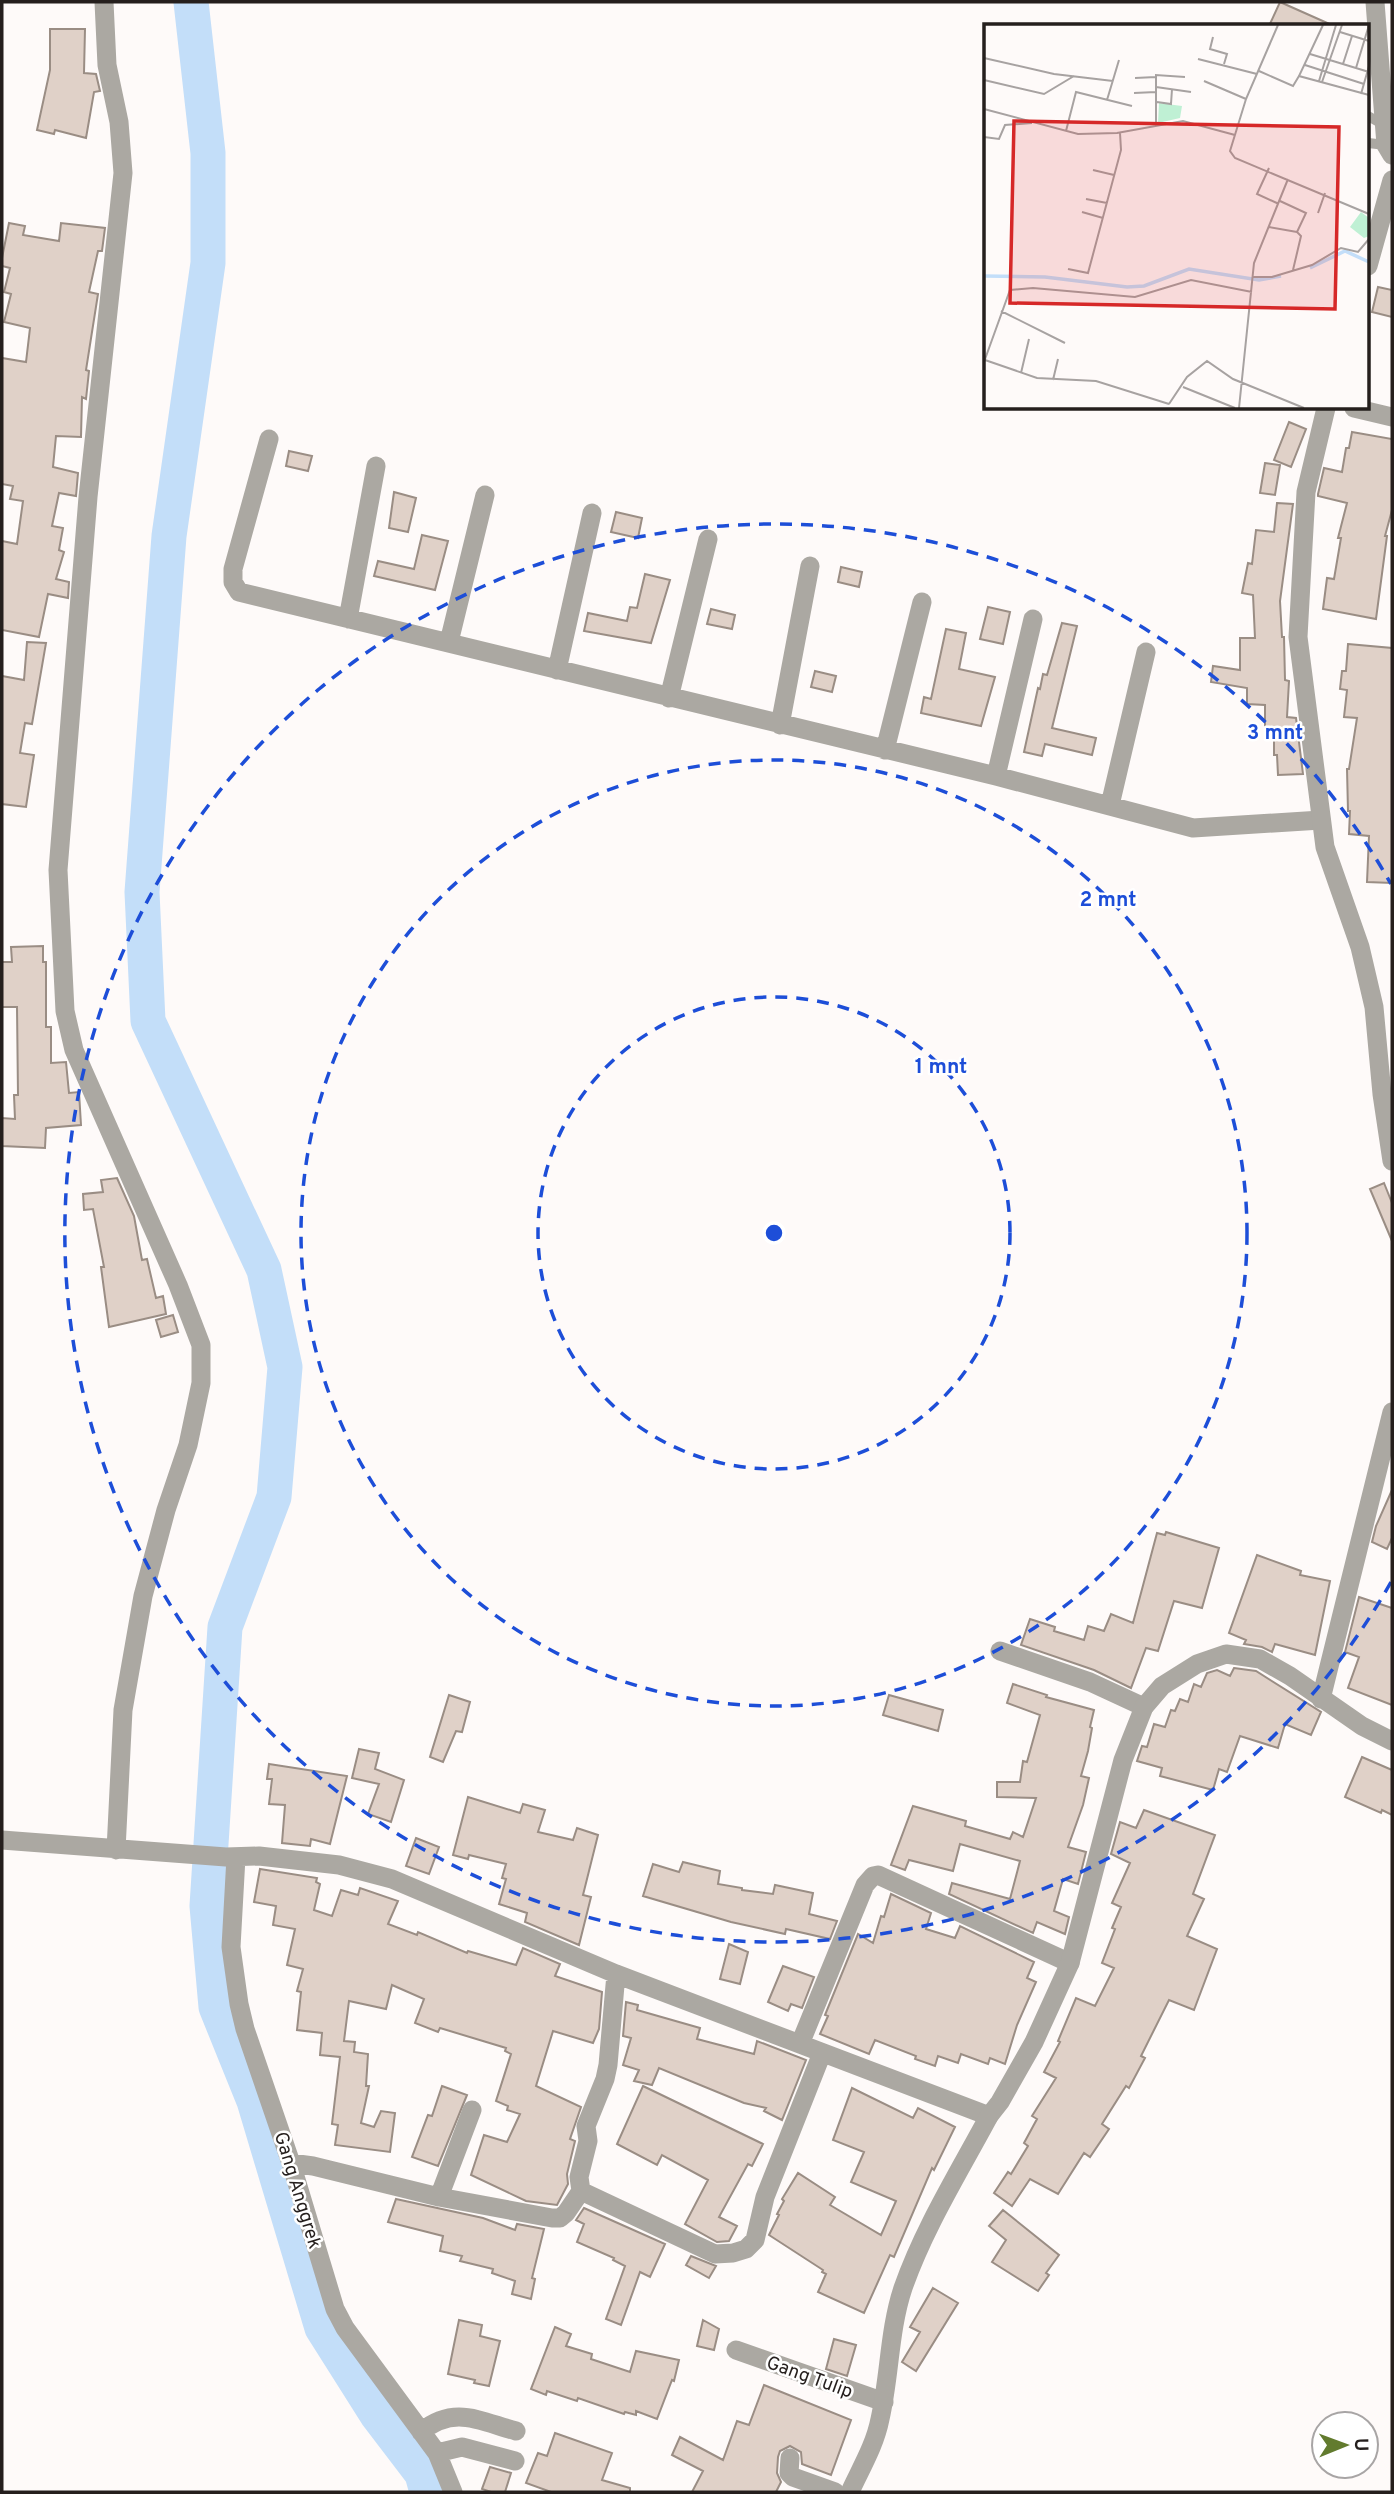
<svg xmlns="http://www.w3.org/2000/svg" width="1394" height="2494" viewBox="0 0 1394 2494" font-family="Overpass,sans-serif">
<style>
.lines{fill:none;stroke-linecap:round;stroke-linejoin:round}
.river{stroke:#c3def9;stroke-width:35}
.building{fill:#e0d1c8;stroke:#9a8d84;stroke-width:2}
.service{stroke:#aba8a2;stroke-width:10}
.minor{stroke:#aba8a2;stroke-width:19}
.tertiary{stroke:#aba8a2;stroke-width:19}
.ring{fill:none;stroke:#1d4ed8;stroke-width:3.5;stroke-dasharray:12 9}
.labels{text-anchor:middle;stroke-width:5;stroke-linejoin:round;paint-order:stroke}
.street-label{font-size:19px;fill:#251f1d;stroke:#fff}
.inset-river{fill:none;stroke:#c3def9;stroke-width:3.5}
.inset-road{fill:none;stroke:#a7a2a1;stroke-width:2}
.view{fill:#d62828;fill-opacity:0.15;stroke:#d62828;stroke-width:3.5}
.inset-edge{fill:none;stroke:#251f1d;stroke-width:3.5}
.centre{fill:#1d4ed8;stroke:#fff;stroke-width:3.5}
.ring-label{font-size:21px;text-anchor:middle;font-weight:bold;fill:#1d4ed8;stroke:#fff;stroke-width:5;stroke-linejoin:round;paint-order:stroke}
</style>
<rect width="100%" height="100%" fill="#fefaf9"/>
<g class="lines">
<path class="river" d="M191 2 208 153V263L169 536 142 892 148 1021 264 1270 285 1367 274 1497 225 1627 207 1906 216 2007 254 2101 322 2328 377 2415 422 2474 427 2492"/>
</g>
<path class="building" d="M1280 2 1334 26H1269Z
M50 29H85L84 73 96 74 100 91 94 92 86 138 55 130 54 134 37 130 50 70Z
M9 223 25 226 23 235 59 241 61 223 105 228 102 251H98L89 292 98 294 86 370 89 371 86 399 82 397 81 437 56 436 53 467 78 473 76 496 59 493 52 526 63 528 59 550 64 552 56 579 69 582 68 598 48 594 39 637 2 630V541L17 544 23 501 10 499 13 486 2 484V358L26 362 30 328 4 322 11 294 4 292 10 268 2 266V258Z
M1378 287 1392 290V317L1372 312Z
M1289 422 1306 429 1291 467 1274 460Z
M1352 432 1392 439V510L1385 536H1387L1376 619 1323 609 1327 578 1334 579 1341 538H1338L1347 503 1318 496V494L1324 468 1342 472 1346 448H1349Z
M289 451 312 456 308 471 286 466Z
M1265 463 1280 465 1275 495 1260 493Z
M394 492 416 498 408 532 389 528Z
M1277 503 1293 504 1280 601 1282 637H1284L1285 680 1289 681 1287 717 1296 718 1303 774 1278 775 1277 755H1274V732H1265V705L1247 704V688L1211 682 1213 666 1240 670V638H1255L1253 595 1242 593 1248 563 1252 564 1256 530 1274 532Z
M616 512 642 518 638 538 611 532Z
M422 535 448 541 435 590 374 576 378 561 414 569Z
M841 567 862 572 859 587 838 582Z
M645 574 670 580 651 643 584 631 588 613 627 621 630 607 637 608Z
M988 607 1010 612 1003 644 980 639Z
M711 609 735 615 732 629 707 624Z
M1062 623 1077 626 1052 728 1096 738 1092 755 1045 744 1042 756 1024 752 1038 688 1040 689 1043 674 1047 675Z
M946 629 966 633 959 669 995 677 981 726 921 713 924 697 931 699Z
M27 642 46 643 32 724 25 723 20 753 34 755 26 807 2 804V676L24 680Z
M1348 644 1392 648V883L1367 882 1369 836 1349 834 1350 811H1348L1347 769H1349L1357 718 1344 717 1347 690 1340 689 1342 671H1346Z
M815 671 836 676 832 692 811 687Z
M43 946V962H46V1027H51V1063L66 1062 69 1093 79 1092 81 1125 46 1128 45 1148 2 1146V1118L15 1119 14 1095H18L17 1007H2V962H12L11 947Z
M117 1178 134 1216 142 1260 147 1259 156 1298 163 1296 166 1314 109 1327 101 1267H104L93 1209 84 1210 83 1194 103 1192 101 1180Z
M1384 1183 1392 1203V1241L1370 1189Z
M173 1315 178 1332 161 1337 156 1320Z
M1392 1490V1538L1387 1549 1372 1542 1376 1526Z
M1166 1532 1219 1548 1202 1608 1174 1601 1158 1651 1146 1648 1131 1688 1094 1670 1021 1645 1030 1619 1055 1627 1054 1631 1084 1640 1088 1626 1104 1631 1111 1614 1133 1623 1157 1533 1165 1535Z
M1257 1555 1301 1571 1300 1575 1330 1581 1315 1655 1275 1644 1272 1652 1262 1647 1244 1644 1246 1640 1229 1633Z
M1359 1597 1392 1608V1705L1348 1688 1359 1657 1345 1652Z
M1234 1668 1256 1671 1321 1712 1311 1735 1285 1724 1278 1748 1240 1736 1227 1772 1219 1769 1213 1790 1160 1776 1162 1768 1137 1761 1142 1746 1147 1747 1154 1724 1165 1727 1171 1710 1175 1711 1180 1699 1188 1702 1194 1684 1201 1687 1207 1673 1217 1670 1230 1676Z
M1013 1684 1047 1695 1046 1697 1094 1710 1090 1727 1092 1728 1088 1751 1081 1776 1089 1778 1083 1805 1068 1847 1086 1852 1078 1884 1063 1879 1054 1911 1069 1917 1065 1934 1037 1922 1033 1933 949 1894 952 1883 1010 1899 1020 1861 960 1844 953 1871 909 1860 905 1870 891 1865 913 1806 966 1821 965 1826 1010 1839 1013 1832 1023 1837 1036 1798 997 1797V1782H1020L1023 1761 1027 1762 1040 1715 1007 1703Z
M449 1695 470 1702 462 1732 456 1731 443 1762 430 1757Z
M889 1695 943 1710 938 1731 883 1715Z
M359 1749 379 1753 375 1769 404 1780 391 1822 368 1814 379 1784 352 1778Z
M1362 1757 1392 1770V1815L1382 1810 1381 1813 1345 1797Z
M269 1764 347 1776 330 1844 311 1839 310 1846 282 1843 285 1805 269 1804 272 1779H267Z
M468 1797 520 1813 523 1804 545 1810 538 1832 573 1840 577 1828 598 1835 583 1895 591 1897 579 1945 525 1922 527 1913 499 1904 506 1879 502 1878 506 1864 469 1855 468 1859 453 1855Z
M1144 1810 1215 1835 1193 1894 1204 1899 1187 1936 1217 1949 1194 2010 1169 2000 1141 2056 1145 2058 1129 2088 1126 2086 1102 2124 1109 2129 1090 2157 1084 2153 1058 2194 1030 2179 1012 2206 994 2193 1008 2172 1011 2174 1028 2146 1024 2143 1037 2119 1032 2116 1056 2078 1044 2072 1060 2042 1058 2041 1076 1998 1095 2006 1114 1968 1102 1963 1115 1929 1112 1928 1121 1907 1112 1903 1130 1863 1111 1854 1120 1822 1136 1828Z
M416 1838 439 1847 429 1874 406 1866Z
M683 1862 720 1871 718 1884 742 1888V1890L773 1894 775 1885 813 1893 809 1914 837 1921 830 1939 786 1929 785 1934 731 1922 643 1896 653 1864 679 1872Z
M260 1869 317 1878 316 1882 320 1884 314 1910 332 1916 341 1890 358 1895 360 1888 398 1901 388 1924 417 1935 418 1932 467 1953 468 1951 516 1965 523 1948 560 1964 555 1976 602 1992 599 2029 593 2043 553 2031 536 2086 581 2107 570 2139 575 2141 567 2174 568 2184 557 2205 526 2201 471 2175 484 2135 507 2142 520 2114 507 2110 508 2106 496 2101 511 2054 505 2051 506 2048 440 2028 438 2032 415 2023 424 1999 392 1985 386 2009 349 2001 344 2041 355 2042 354 2052 368 2054 366 2086H369L361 2123 374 2127 381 2111 395 2113 390 2152 335 2145 338 2125 332 2124 340 2057 320 2055 322 2033 297 2030 301 1992 297 1991 303 1969 287 1965 295 1929 273 1925 276 1906 254 1902Z
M891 1894 931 1913 926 1929 955 1938 960 1926 1034 1962 1027 1978 1036 1982 1017 2025 1005 2064 990 2058 988 2064 961 2054 958 2063 938 2056 935 2066 915 2059 916 2056 875 2040 869 2054 820 2034 828 2016 825 2015 858 1934 873 1943 881 1916 884 1917Z
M729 1944 748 1952 740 1984 720 1979Z
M783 1966 814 1977 802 2008 791 2004 788 2011 768 2002Z
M626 2002 638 2005 637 2010 700 2028 697 2039 754 2054 757 2041 806 2060 782 2120 764 2111 766 2108 744 2103 659 2068 652 2085 634 2081 639 2070 623 2065 631 2038 623 2036Z
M442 2086 467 2095 438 2166 412 2157 428 2115 432 2116Z
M643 2086 763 2144 752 2166 748 2164 719 2217 737 2226 729 2241 717 2242 685 2224 708 2180 662 2155 657 2165 617 2144Z
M852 2088 913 2118 918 2108 955 2127 934 2170 932 2168 894 2257 890 2255 864 2313 818 2292 826 2274 822 2272 823 2270 769 2235 779 2215 777 2214 784 2201 782 2199 798 2173 835 2197 830 2205 881 2235 896 2201 851 2182 864 2152 833 2140Z
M396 2199 483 2218 515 2230 517 2224 544 2229 532 2278 535 2279 531 2299 512 2294 515 2281 492 2273 493 2269 460 2261 462 2256 440 2251 443 2236 388 2222Z
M584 2208 665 2244 650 2277 640 2272 621 2325 606 2319 625 2266 613 2260 614 2258 577 2242 584 2224 576 2220Z
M1003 2210 1059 2255 1046 2273 1049 2275 1038 2291 992 2262 1006 2240 989 2226Z
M691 2256 716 2266 709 2278 686 2265Z
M933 2288 958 2303 916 2371 902 2362 920 2332 910 2327Z
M459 2320 482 2325 480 2336 500 2341 489 2386 474 2383 475 2380 448 2374Z
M703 2320 719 2329 714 2350 697 2346Z
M555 2327 571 2334 566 2346 592 2354 591 2359 630 2372 636 2351 679 2360 674 2381 672 2380 657 2419 636 2411V2415L625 2412 624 2414 578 2398 577 2401 547 2391 546 2395 531 2389Z
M834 2339 856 2345 847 2376 826 2369Z
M764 2385 851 2420 831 2475 802 2464 801 2452 790 2446 780 2451 778 2457 777 2473 781 2482 776 2492H692L703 2471 672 2455 680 2437 723 2460 737 2421 749 2425Z
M555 2433 612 2453 602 2480 630 2488V2492H551L526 2483 538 2453 547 2456Z
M490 2467 511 2473 505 2492H491L482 2489Z"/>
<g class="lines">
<path class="service" d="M1368 116 1384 125
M1368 143 1386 145"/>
<path class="minor" d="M104 2 107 65 119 122 123 173 88 497 58 870 65 1011 74 1050 178 1285 201 1345V1383L188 1445 166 1510 143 1596 123 1710 116 1850
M1375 2 1386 145 1392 155
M1354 408 1392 417
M269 439 233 569V582L239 592 996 776 1193 828 1321 820
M348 619 376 466
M449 642 485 495
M557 670 592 513
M669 698 708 539
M780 725 810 566
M885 750 922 602
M996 776 1033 619
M1110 805 1146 652
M1000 1651 1090 1682 1144 1707
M2 1840 226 1857 259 1856 339 1865 392 1879 616 1974 989 2116
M236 1857 231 1947 239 2004 245 2029 291 2163 335 2309 345 2328 437 2453 453 2492
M800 2044 865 1885 873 1876 878 1875 1070 1963
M291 2163 313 2166 439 2197 552 2218H560L566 2213 581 2191 579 2177 588 2141 586 2126 605 2079 608 2065 616 1974
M581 2191 715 2254 733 2253 746 2249 755 2240 765 2197 822 2053
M439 2197 472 2110
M736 2350 884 2402
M421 2432C454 2405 479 2421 516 2431
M437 2453 462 2447 515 2461
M790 2458 789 2473 793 2477 835 2492"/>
<path class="tertiary" d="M1368 266 1392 180
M1326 408 1306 492 1298 637 1325 847 1360 947 1374 1007 1382 1094 1392 1161
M1321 1699 1392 1412
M850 2492C861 2468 875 2445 880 2419 890 2375 889 2330 903 2288 924 2228 959 2172 989 2116L1000 2102 1034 2042 1070 1963 1123 1760 1144 1707 1162 1686 1197 1664 1226 1654 1260 1659 1290 1676 1362 1726 1392 1741"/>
</g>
<g class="ring">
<circle cx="774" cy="1233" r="236"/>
<circle cx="774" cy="1233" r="473"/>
<path d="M1391 1582A709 709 0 1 1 1391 884"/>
</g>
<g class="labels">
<g class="street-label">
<text transform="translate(299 2190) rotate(73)" y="7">Gang Anggrek</text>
<text transform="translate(810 2376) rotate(20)" y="7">Gang Tulip</text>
</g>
</g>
<g transform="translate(984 24)">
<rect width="385" height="385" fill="#fefaf9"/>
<path d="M175 79 198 82 196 94 174 99ZM377 188 385 194V212L380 214 366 203Z" fill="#bff0d4"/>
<path class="inset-river" d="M326 244 361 227 385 238M0 252 61 253 143 263 160 262 205 245 275 256 297 252"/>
<path class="inset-road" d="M294 1 262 75 246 127 251 134 385 190M339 1 315 52 385 71M356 8 385 17M229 13 226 25 243 30 240 40M326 30 385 48M0 34 70 50 129 57M214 35 273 50M359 40 368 12M321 41 380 60M372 44 385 1M275 47 309 62 315 52M151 54 172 53M0 56 60 70 90 52M220 57 262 75M335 57 352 1M338 58 358 1M172 63 207 68M150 69 172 68M377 70 385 42M123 76 135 36M173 78 187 80 188 65M0 85 94 110 133 109 199 97 251 111M172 102V51L201 53M82 107 92 68 148 82M0 113 15 115 21 101 48 99M285 144 273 170 295 180M109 146 130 151M102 175 123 179M296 177 322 189 313 208 317 212 309 246M98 188 119 194M334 189 341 169M285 203 313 208M84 245 104 249 137 126 136 109M269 253H288L328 241 357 224 374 228 385 215M17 287 81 319M1 336 53 354 112 357 185 380M0 338 26 266 49 264 151 273 207 256 268 268M37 349 45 315M69 356 74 335M199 363 251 384M185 380 203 353 223 337 249 355 320 384M255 384 270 239 304 155"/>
<path class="view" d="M30 97 355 103 351 285 26 279Z"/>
<rect width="385" height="385" class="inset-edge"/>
</g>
<circle cx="774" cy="1233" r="10" class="centre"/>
<g class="ring-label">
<text x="1275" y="739">3 mnt</text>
<text x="1108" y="906">2 mnt</text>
<text x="941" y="1073">1 mnt</text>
</g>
<rect width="1394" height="2494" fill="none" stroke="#251f1d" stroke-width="7"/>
<g transform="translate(1345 2445) rotate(89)"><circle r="33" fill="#ffffff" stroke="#a8a5a5" stroke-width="2"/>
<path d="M0-5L12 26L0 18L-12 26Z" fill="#627b2e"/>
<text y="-10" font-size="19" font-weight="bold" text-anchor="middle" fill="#251f1d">U</text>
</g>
</svg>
